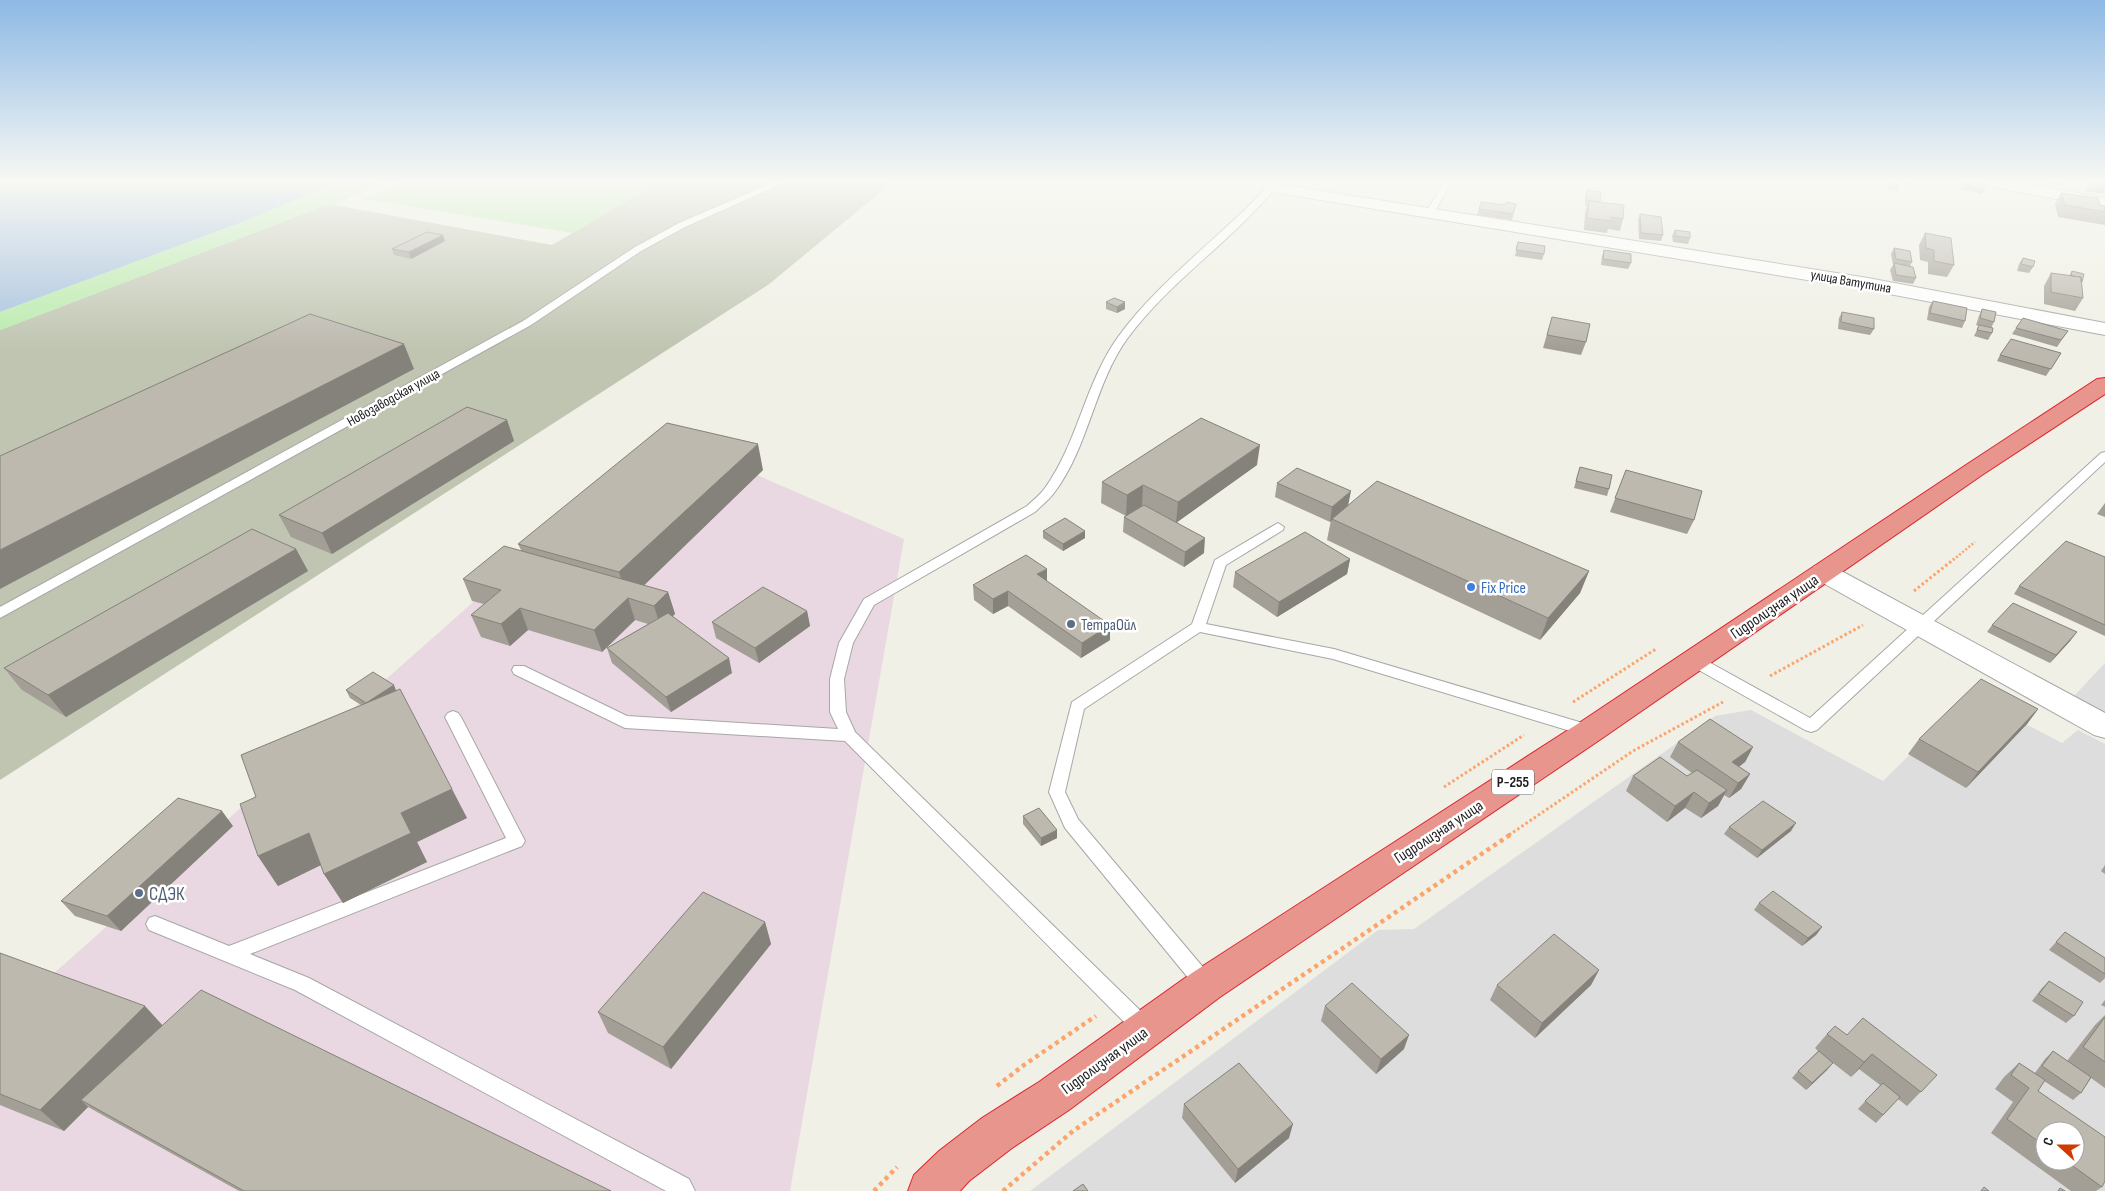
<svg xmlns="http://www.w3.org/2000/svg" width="2105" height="1191" viewBox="0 0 2105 1191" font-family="'Sofia Sans Condensed',sans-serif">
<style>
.residential{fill:#dedddd;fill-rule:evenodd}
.industrial{fill:#e9d8e1}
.construction{fill:#bfc5b1}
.grass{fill:#b9ebac}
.water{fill:#a6c1de}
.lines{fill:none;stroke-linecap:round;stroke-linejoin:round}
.lane-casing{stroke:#a7a7a7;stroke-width:2}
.street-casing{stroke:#a7a7a7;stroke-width:2}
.highway-casing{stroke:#dd242f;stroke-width:2}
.path-far2{stroke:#fba46c;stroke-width:2.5;stroke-dasharray:2 2;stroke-linecap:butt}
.path-far1{stroke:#fba46c;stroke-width:3;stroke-dasharray:2.5 2.5;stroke-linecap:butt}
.path{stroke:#fba46c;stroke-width:4.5;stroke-dasharray:4 4;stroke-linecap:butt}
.lane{fill:#fff;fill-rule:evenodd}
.street{fill:#fff;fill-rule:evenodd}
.highway{fill:#e8968d;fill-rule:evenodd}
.wall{fill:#a39f96;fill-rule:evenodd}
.shaded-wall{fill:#84827a}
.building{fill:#bdb9af;stroke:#84827a}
.shop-dot{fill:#3f7fe0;stroke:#fff;stroke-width:2}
.service-dot{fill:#5c6f8a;stroke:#fff;stroke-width:2}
.labels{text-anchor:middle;stroke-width:5;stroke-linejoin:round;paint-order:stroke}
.far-street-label{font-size:14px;fill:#202020;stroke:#fff}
.shield{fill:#fff;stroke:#636363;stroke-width:1}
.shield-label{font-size:15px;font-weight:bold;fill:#202020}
.shop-label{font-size:16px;fill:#366cbe;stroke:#fff;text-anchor:start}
.street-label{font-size:16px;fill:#202020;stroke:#fff}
.service-label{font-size:16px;fill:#4e5e75;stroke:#fff;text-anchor:start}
.near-service-label{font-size:19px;fill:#4e5e75;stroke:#fff;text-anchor:start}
</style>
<rect width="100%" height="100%" fill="#f0f0e6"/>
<path class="residential" d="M2105 663V715L2072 698Z
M1970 695 2062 743 2078 730 2105 744V1191H1030L1378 930 1414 929 1715 716 1751 710 1883 781ZM2045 1131H2075V1161H2045Z"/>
<path class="industrial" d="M663 434 904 539 790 1191H0V1021Z"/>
<path class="construction" d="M661 181H894L768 285 0 780V330L329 204 552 245Z"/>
<path class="grass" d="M340 181H387L333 205 329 204 0 330V312L245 221Z
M404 181H661L573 233 363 199Z"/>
<path class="water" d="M0 181H340L245 221 0 312Z"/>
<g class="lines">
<defs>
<path id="lane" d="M777 181H788L685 227 641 251 531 325 0 618V607L523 321 635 247 679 223Z
M1273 181H1281C1236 239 1171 279 1127 339 1094 385 1089 447 1054 493 1049 500 1042 505 1035 512L874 605 853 643 844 679 846 712 855 732 1152 1022 1155 1029 1152 1036 1145 1038 1138 1036 845 741 625 728 514 674 512 670 514 666H524L627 716 838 729 830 712V679L839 643 864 599 1027 506C1033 500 1040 495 1045 488 1078 442 1085 383 1118 337 1161 278 1224 235 1273 181Z
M1445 181H1453L1432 216H1426L1425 214Z
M2105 452V462L1817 730 1811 732 1805 730 1688 664 1686 660 1688 656H1698L1810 718 2101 453Z
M1278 523 1284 527 1283 530 1226 565 1206 624 1334 649 1596 727 1598 731 1596 735 1590 737 1333 659 1200 632 1084 709 1065 792 1078 819 1213 979 1216 985 1213 991 1206 994 1199 991 1065 828 1049 792 1072 702 1192 624 1215 560Z
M453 711 458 713 461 717 525 841 522 846 250 954 309 978 689 1179 695 1191H666L295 990 149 930 146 924 149 918 155 916 229 946 506 838 445 717 448 713Z"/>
<path id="street" d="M1979 181H2013L2105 198V208L1987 186 1981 184Z
M1271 183 1868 278 2105 323V335L1868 290 1265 191 1263 188 1265 185Z
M1823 564 1832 566 2105 713V738L2094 735 1814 578 1810 572 1814 566Z"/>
<path id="highway" d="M2105 378V394L1982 475 1601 739 1220 997 1069 1110 1012 1148 969 1181 960 1191H908L914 1175 939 1151 982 1118 1039 1082 1192 973 1579 723 1966 465 2097 379Z"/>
</defs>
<use href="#lane" class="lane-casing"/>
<use href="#street" class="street-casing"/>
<use href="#highway" class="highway-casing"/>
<path class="path-far2" d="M1953 560 1975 542"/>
<path class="path-far1" d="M1914 591 1954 559
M1770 676 1863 625
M1573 702 1656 649
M1444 787 1524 735
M1509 835 1633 751 1723 702"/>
<path class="path" d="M997 1086 1024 1065 1096 1016
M874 1191 897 1167
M1003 1191 1073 1131 1511 834"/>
<use href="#lane" class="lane"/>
<use href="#street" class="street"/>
<use href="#highway" class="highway"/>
</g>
<path class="wall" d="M1890 181H1916L1914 185 1901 182 1897 191 1886 189Z
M1964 181H1989L1982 194 1960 189Z
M2040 181H2063L2060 186 2039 182Z
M2089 181H2105V192L2104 194 2085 191Z
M1587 190 1600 202 1623 219 1620 231 1608 229 1607 233 1584 230 1585 212 1587 206H1585V196Z
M2061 193 2100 205 2105 206V225L2058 217 2055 204Z
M1516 204 1512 220 1477 215 1479 209Z
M1640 214 1663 235 1661 241 1639 239 1638 220Z
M1675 230 1690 238 1688 244 1673 242 1672 236Z
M1925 233 1954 265 1947 277 1928 274V262L1920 260 1919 245Z
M445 241 411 259 394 255 392 249Z
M1518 242 1544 254 1542 260 1515 256Z
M1894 248 1912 262 1910 266 1916 278 1913 284 1893 281 1890 270 1893 265 1891 254Z
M1604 250 1631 263 1628 269 1601 265 1602 256Z
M2023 258 2033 267 2029 273 2017 271 2019 264Z
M2072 271 2082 282 2081 283 2083 298 2075 311 2044 304V286L2051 273 2069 276Z
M1933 301 1965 321 1962 328 1927 320 1929 307Z
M1106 302 1125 309 1117 313 1106 309Z
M1982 309 1994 322 1991 328 1992 333 1988 340 1974 336 1979 326 1976 325 1979 316Z
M1842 312 1874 329 1870 335 1838 329 1839 318Z
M1552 317 1586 342 1581 355 1543 348Z
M2016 328 2068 331 2057 347 2012 334Z
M2061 353 2046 376 1997 361 2000 355Z
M507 420 514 441 332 554 291 537 279 515Z
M1257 465 1177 522 1204 553 1184 567 1123 532 1124 517 1126 516 1101 503 1102 482Z
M1580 467 1609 489 1607 496 1574 488Z
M763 470 644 585 668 592 675 614 672 616 732 673 671 712 612 663 607 648 648 624 635 620 602 652 528 630 510 646 481 637 471 615 484 604 472 601 463 579 521 550 518 544Z
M1626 470 1694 520 1687 534 1610 512Z
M1277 483 1349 505 1589 571 1580 593 1540 640 1327 540 1331 520 1330 522 1275 497Z
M2105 503V517L2097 514Z
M1043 531H1085V538L1063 551 1043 538Z
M296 549 308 571 66 717 22 690 4 668Z
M2105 557V636L2014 594 2019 586Z
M1350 559 1347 574 1277 617 1233 587 1235 572Z
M1047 581 1110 640 1081 658 1008 606 993 614 974 600 973 585Z
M807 611 810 626 759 663 716 638 712 622Z
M1992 625 2071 640 2050 663 1987 632Z
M346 690 396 691 467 818 417 842 427 862 343 903 324 874 321 865 278 886 258 856 256 797 361 705 350 698Z
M2038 709 2027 724 1966 788 1908 754 1919 739Z
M1678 742 1753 747 1745 762 1739 767 1750 774 1741 789 1729 798 1724 795 1718 806 1701 818 1685 808 1667 822 1626 791 1633 776H1687L1692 773 1670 757Z
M1023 816 1057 838 1041 846 1023 824Z
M233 826 121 931 75 916 61 901Z
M1729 827 1791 831 1757 858 1724 834Z
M2105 865V874L2101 871Z
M1759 903 1822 927 1816 935 1802 946 1754 910Z
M765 922 771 944 671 1069 608 1033 598 1012Z
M2065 932 2105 958V978L2100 983 2049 950Z
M0 953 162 1025 611 1191H239L88 1107 64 1131 0 1105Z
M1599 970 1591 985 1535 1038 1490 1000 1497 985Z
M2049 981 2074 1016 2066 1023 2032 1001 2042 988Z
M2105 1000V1007L2101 1005Z
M1325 1006 1404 1049 1376 1074 1321 1021Z
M2105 1015V1088L2091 1078 2081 1093 2073 1100 2044 1081 2038 1091 2102 1187 2096 1191H2071L1991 1133 2013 1102 1995 1089 2004 1077 2019 1063 2035 1073 2045 1059 2053 1051 2067 1061 2095 1025ZM2045 1131 2075 1161H2045Z
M1827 1034 1847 1035 1937 1075 1907 1106 1898 1099 1876 1123 1858 1109 1880 1085 1859 1069 1851 1077 1833 1063 1827 1070 1806 1090 1792 1078 1798 1071 1818 1051 1815 1048Z
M1184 1104 1289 1138 1235 1183 1182 1118Z"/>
<path class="shaded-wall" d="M443 235 445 241 411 259 409 252Z
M1125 302V309L1117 313V307Z
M404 344 414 369 0 589V550Z
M507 420 514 441 332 554 322 533Z
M758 444 763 470 630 599 628 598 635 620 602 652 594 630 627 599 619 572Z
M1260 445 1257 465 1176 523 1178 502Z
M1143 485 1142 506 1126 516 1127 495Z
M1351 491 1348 506 1330 522 1332 507Z
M1085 531V538L1063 551V544Z
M1205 538 1204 553 1184 567 1185 552Z
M296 549 308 571 66 717 48 695Z
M1350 559 1347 574 1277 617 1279 602Z
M1047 569V584L1037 574Z
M1589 571 1580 593 1540 640 1548 618Z
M1008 591V606L993 614V599Z
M668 592 675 614 661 628 654 606Z
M520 608 528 630 510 646 501 624Z
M807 611 810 626 759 663 755 648Z
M1110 625V640L1081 658 1082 643Z
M2077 632 2071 640 2050 663 2056 655Z
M729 658 732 673 671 712 666 697Z
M394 685 397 693 366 703Z
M2038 709 2027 724 1966 788 1978 772Z
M1753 747 1745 762 1727 775 1732 762Z
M1750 774 1741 789 1729 798 1738 783Z
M452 789 467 818 417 842 427 862 343 903 324 874 401 813Z
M1727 790 1718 806 1701 818 1709 803Z
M1694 792 1685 808 1667 822 1675 806Z
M222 811 233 826 121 931 107 916Z
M1796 823 1791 831 1757 858 1762 850Z
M1057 830V838L1041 846V838Z
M309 833 327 862 278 886 258 856Z
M765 922 771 944 671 1069 663 1047Z
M1822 927 1816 935 1802 946 1808 938Z
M1599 970 1591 985 1535 1038 1542 1023Z
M145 1006 165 1028 81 1100 88 1107 64 1131 40 1110Z
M1409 1035 1404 1049 1376 1074 1381 1059Z
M1872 1054 1859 1069 1851 1077 1864 1062Z
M1833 1063 1827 1070 1806 1090 1812 1083Z
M1293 1124 1289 1138 1235 1183 1238 1169Z"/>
<path class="building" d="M1890 181H1902L1899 185 1888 183Z
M1964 181H1989L1985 188 1962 184Z
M1587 190 1601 192 1600 202 1586 200Z
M2061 193 2098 198 2100 205 2105 206V212L2065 205Z
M1589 201 1624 205 1623 219 1611 217V221L1587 218Z
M1481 202 1505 205 1506 202 1516 204 1513 214 1479 209Z
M1640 214 1661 217 1663 235 1641 233Z
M1675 230 1690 232V238L1675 236Z
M427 232 443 235 409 252 392 249Z
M1925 233 1951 238 1954 265 1934 261V250L1926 248Z
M1518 242 1545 246 1544 254 1516 250Z
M1894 248 1910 251 1912 262 1896 259Z
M1604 250 1631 254V263L1603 259Z
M2023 258 2035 261 2033 267 2021 264Z
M1894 263 1913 267 1916 278 1896 275Z
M2072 271 2084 274 2082 282H2081V277L2071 276Z
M2051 273 2081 277 2083 298 2051 292Z
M1114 298 1125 302 1117 307 1106 302Z
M1933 301 1967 308 1965 321 1930 313Z
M1982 309 1996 312 1994 322 1980 318Z
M1842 312 1874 318V329L1841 322Z
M310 314 404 344 0 550V456Z
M1552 317 1590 324 1586 342 1547 335Z
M2023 318 2068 331 2061 340 2016 328Z
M1979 325 1993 328 1992 333 1977 330Z
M2011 339 2061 353 2051 369 2000 355Z
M467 407 507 420 322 533 279 515Z
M1201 418 1260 445 1178 502 1143 485 1127 495 1102 482Z
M667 423 758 444 619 572 518 544Z
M1580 467 1612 475 1609 489 1576 481Z
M1297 468 1351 491 1332 507 1277 483Z
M1626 470 1702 491 1694 520 1615 498Z
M1377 481 1589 571 1548 618 1332 519Z
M1144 505 1205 538 1185 552 1124 517Z
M1065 518 1085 531 1063 544 1043 531Z
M252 529 296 549 48 695 4 668Z
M1305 532 1350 559 1279 602 1235 572Z
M2066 541 2105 557V625L2019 586Z
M504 546 668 592 654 606 628 598 594 630 520 608 501 624 471 615 501 590 463 579Z
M1026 555 1047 569 1037 574 1110 625 1082 643 1008 591 993 599 973 585Z
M763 587 807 611 755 648 712 622Z
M2013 603 2077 632 2056 655 1992 625Z
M668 613 729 658 666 697 607 648Z
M373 672 394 685 366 703 346 690Z
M1981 679 2038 709 1978 772 1919 739Z
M400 689 452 789 401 813 411 833 324 874 309 833 258 856 240 804 256 797 241 755Z
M1710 719 1753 747 1732 762 1750 774 1738 783 1678 742Z
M1660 757 1687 776 1697 770 1727 790 1709 803 1694 792 1675 806 1633 776Z
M178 798 222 811 107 916 61 901Z
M1763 801 1796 823 1762 850 1729 827Z
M1039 808 1057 830 1041 838 1023 816Z
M1773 891 1822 927 1808 938 1759 903Z
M703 892 765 922 663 1047 598 1012Z
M2065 932 2105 958V974L2056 942Z
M1554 934 1599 970 1542 1023 1497 985Z
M0 953 145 1006 40 1110 0 1094Z
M2049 981 2083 1002 2074 1016 2039 994Z
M1352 983 1409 1035 1381 1059 1325 1006Z
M201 990 611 1191H244L81 1100Z
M2105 1017V1062L2083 1047Z
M1863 1018 1937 1075 1921 1092 1872 1054 1864 1062 1827 1034 1835 1026 1847 1035Z
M1819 1051 1833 1063 1812 1083 1798 1071Z
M2053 1051 2091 1077 2081 1093 2042 1066Z
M1239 1063 1293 1124 1238 1169 1184 1104Z
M2019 1063 2045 1080 2038 1091 2105 1137V1181L2102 1187 2066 1161H2075V1131H2045V1146L2007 1119 2029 1088 2011 1075Z
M1883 1083 1900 1097 1883 1115 1865 1101Z
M1083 1184 1088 1191H1073Z
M1984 1187 1989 1191H1981Z
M2060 1188 2065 1191H2058Z"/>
<linearGradient id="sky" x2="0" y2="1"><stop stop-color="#8db9e4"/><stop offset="0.52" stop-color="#f8f8f4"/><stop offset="1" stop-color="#f8f8f4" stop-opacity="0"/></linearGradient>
<rect width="2105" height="348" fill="url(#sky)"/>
<circle class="shop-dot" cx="1471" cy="587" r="5"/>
<g class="service-dot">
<circle cx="1071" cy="624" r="5"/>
<circle cx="139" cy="893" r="5"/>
</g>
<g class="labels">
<g class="far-street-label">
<text transform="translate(1851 281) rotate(10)" y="5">улица Ватутина</text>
<text transform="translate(393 397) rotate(-29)" y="5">Новозаводская улица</text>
</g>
<rect class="shield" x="1492" y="769.5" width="42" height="25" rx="4"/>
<g class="shield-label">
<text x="1513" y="787">Р-255</text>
</g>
<g class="shop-label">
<text x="1481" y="593">Fix Price</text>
</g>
<g class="street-label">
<text transform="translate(1774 606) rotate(-34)" y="6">Гидролизная улица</text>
<text transform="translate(1438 831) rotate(-33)" y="6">Гидролизная улица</text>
<text transform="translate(1104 1060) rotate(-36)" y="6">Гидролизная улица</text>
</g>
<g class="service-label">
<text x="1081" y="630">ТетраОйл</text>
</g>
<g class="near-service-label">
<text x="149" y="900">СДЭК</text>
</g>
</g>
<g transform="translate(2060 1146) rotate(291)"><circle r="24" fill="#ffffff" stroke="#a6a6a6"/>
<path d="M0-4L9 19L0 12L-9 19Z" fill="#cf3b00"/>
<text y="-8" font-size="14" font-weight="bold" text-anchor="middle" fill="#202020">С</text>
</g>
</svg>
